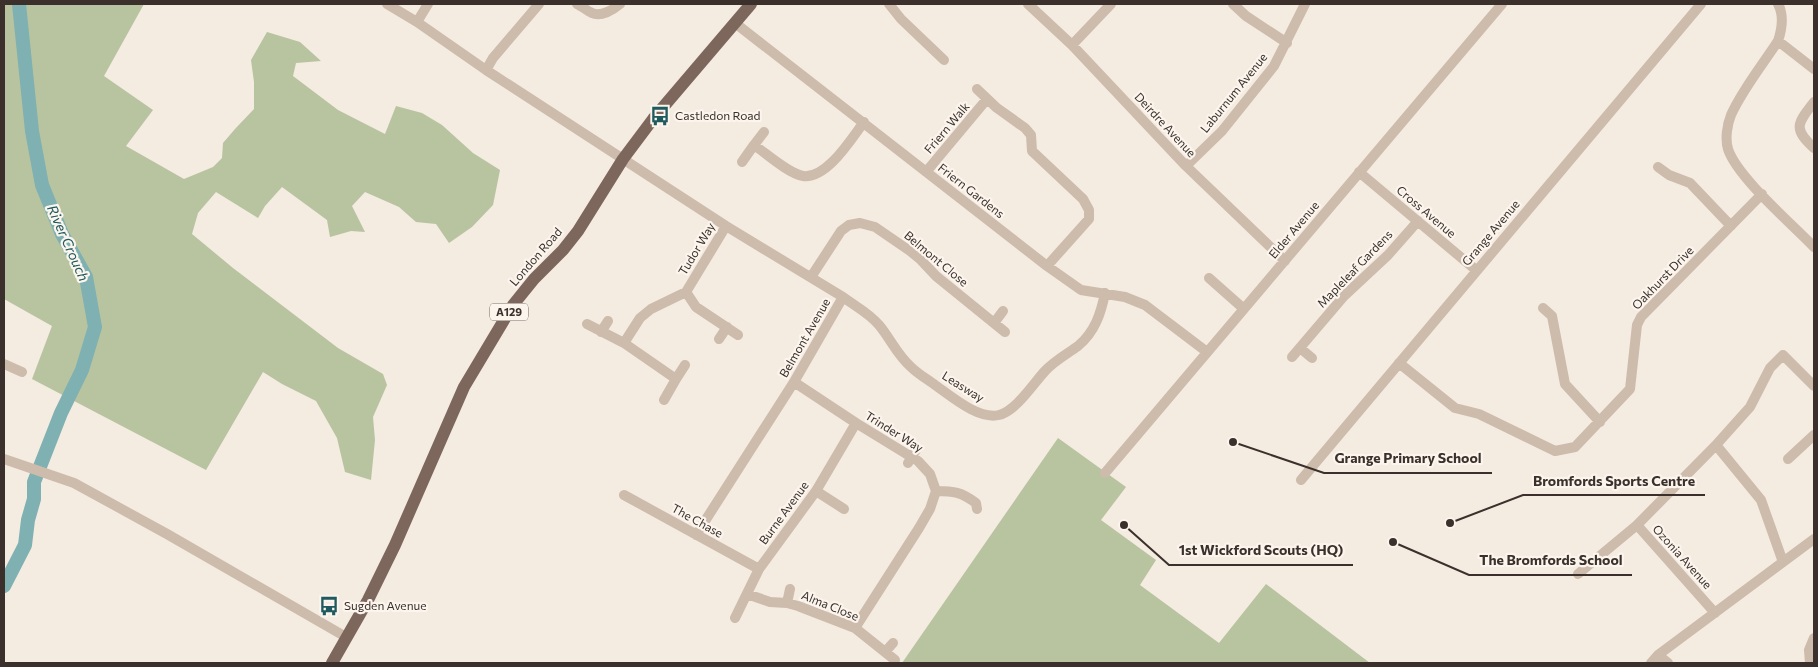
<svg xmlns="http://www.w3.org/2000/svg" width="1818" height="667" viewBox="0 0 1818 667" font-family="Commissioner,sans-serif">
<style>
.green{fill:#b8c4a0}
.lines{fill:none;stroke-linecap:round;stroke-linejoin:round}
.river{stroke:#7fb0b2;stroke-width:14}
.minor{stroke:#cdbbac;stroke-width:10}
.major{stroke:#7d675c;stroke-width:12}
.labels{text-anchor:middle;stroke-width:4.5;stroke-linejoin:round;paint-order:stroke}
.shield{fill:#fbf5ee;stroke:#756b66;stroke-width:1}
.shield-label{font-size:11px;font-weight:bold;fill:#3b302b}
.street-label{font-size:12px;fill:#3b302b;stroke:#fbf5ee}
.poi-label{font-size:12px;fill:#3b302b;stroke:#fbf5ee;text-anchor:start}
.water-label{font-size:14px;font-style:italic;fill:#1f5a5e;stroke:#fbf5ee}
.leader{fill:none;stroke:#3b302b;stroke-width:2}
.callout-dot{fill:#3b302b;stroke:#fbf5ee;stroke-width:2}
.callout-label{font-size:14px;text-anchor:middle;font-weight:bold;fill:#3b302b;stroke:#fbf5ee;stroke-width:4.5;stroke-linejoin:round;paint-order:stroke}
</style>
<rect width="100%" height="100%" fill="#f4ebe1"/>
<path class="green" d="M4 4H144L104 76 153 110 126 146 184 179 213 167 222 158 223 143 235 129 254 109V82L251 60 267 32 300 42 321 61 296 63 293 76 338 110 385 134 396 106 422 113 442 125 473 153 500 170 493 205 472 227 449 243 436 224 416 222 399 207 365 192 352 206 365 232 351 231 330 237 327 220 282 187 265 206 258 218 216 192 198 213 192 234 233 268 338 348 383 374 387 385 373 417 375 440 371 480 345 472 337 438 316 401 282 384 263 372 206 470 32 379 52 326 4 299Z
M1058 438 1126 487 1101 520 1156 560 1140 585 1219 643 1266 584 1370 663H902Z"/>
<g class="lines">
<path class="river" d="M4 586 25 545 28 520 34 499V482L61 413 82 370 95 327 86 277 62 234 42 185 32 131 19 4"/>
<path class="minor" d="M387 4 417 22 486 70 726 226 843 297 794 382 696 535
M577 4C582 6 587 11 592 13 601 17 613 10 620 4
M889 4 901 19 944 60
M1028 4 1072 45 1186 166 1285 261
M1233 4 1246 16 1287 43
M1778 4C1784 15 1782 29 1778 41 1763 64 1742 90 1731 115 1727 125 1725 139 1728 149 1737 177 1792 224 1814 247
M417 22 428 4
M735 23 1047 266 1081 290 1125 297 1145 305 1207 352
M1778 41 1814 69
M1072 45 1111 4
M486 70 493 58 539 4
M977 89 997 108 1025 128 1031 135 1032 151 1083 199 1089 210V219L1047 266
M1814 102C1798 123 1792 128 1814 148
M754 145 764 132
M742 162 754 145C767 154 789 174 803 176 827 179 851 139 864 122
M1186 166 1222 131 1274 66 1305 4
M1658 167 1669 175 1690 183 1731 226
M926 172 987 99
M1359 172 1476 270
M811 277 841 231 849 225 860 223 875 227 910 251 921 260 936 276 1005 332
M1209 278 1244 309
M686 292 696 307 738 335
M843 297C855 306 869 313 879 325 890 338 897 355 911 367 918 374 927 379 935 385 951 396 978 420 999 415 1016 411 1033 384 1045 371 1054 361 1067 354 1078 346 1095 332 1101 313 1105 293
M1543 308 1552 316 1565 384 1600 422
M994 323 1003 311
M587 324 624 343 676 379 685 365
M601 332 608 321
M719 339 727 327
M624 343 640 318 651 309 686 292 726 226
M1300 348 1312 358
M1292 357 1344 296 1388 255 1418 221
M1399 363 1455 408 1479 414 1555 451 1575 447 1630 389 1637 325 1641 317 1762 194
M4 364 22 372
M794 382 856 423 918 461 930 474 936 491 930 509 919 528 855 628
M664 400 676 379
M1716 445 1750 407 1770 368 1783 355 1814 386
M4 459 74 483 167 534 346 637
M1788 459 1814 435
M908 463 916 450
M1105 473 1502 4
M1301 480 1701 4
M816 491 844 509
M936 491C954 491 961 492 976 503L977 509
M624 495 759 569
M1578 574 1637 525
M747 594 770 602 787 603 798 606 855 628 895 660
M787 603 790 589
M1715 613 1637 525 1716 445 1761 500 1783 562
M735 618 759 569 816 491 856 423
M885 652 893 643
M1658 655 1668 663
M1651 663 1658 655 1814 539
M1810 663 1809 650 1814 638"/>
<path class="major" d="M332 663 368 600 395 545 464 387 513 305 534 279 563 250 578 231 623 159 653 119 751 4"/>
</g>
<defs>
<symbol id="bus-bare" viewBox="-9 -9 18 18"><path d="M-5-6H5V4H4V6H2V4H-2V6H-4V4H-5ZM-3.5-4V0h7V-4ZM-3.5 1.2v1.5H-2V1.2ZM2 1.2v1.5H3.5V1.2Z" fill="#1f5a5e" stroke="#fbf5ee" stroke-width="2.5" paint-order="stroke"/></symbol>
</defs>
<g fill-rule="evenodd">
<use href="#bus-bare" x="646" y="102" width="28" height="28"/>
<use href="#bus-bare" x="315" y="592" width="28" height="28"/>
</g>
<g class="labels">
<rect class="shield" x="490" y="303.5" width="38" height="17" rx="4"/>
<g class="shield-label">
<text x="509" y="316">A129</text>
</g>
<g class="street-label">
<text transform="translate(1234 93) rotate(-51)" y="4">Laburnum Avenue</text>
<text transform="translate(1165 125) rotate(47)" y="4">Deirdre Avenue</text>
<text transform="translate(947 128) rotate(-50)" y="4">Friern Walk</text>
<text transform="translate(971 191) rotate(38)" y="4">Friern Gardens</text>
<text transform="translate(1426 212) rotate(40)" y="4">Cross Avenue</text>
<text transform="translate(1294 230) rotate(-50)" y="4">Elder Avenue</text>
<text transform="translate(1491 233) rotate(-50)" y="4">Grange Avenue</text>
<text transform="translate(697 249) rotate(-59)" y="4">Tudor Way</text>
<text transform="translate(536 257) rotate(-49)" y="4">London Road</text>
<text transform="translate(936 259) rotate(40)" y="4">Belmont Close</text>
<text transform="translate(1355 269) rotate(-46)" y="4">Mapleleaf Gardens</text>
<text transform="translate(1663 278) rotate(-46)" y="4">Oakhurst Drive</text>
<text transform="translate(805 338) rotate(-60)" y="4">Belmont Avenue</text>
<text transform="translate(963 387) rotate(32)" y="4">Leasway</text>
<text transform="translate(894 432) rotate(32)" y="4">Trinder Way</text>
<text transform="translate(784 513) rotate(-54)" y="4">Burne Avenue</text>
<text transform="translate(697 521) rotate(29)" y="4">The Chase</text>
<text transform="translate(1682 557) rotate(48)" y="4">Ozonia Avenue</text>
<text transform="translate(830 606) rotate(22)" y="4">Alma Close</text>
</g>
<g class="poi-label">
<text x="675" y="120">Castledon Road</text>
<text x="344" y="610">Sugden Avenue</text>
</g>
<g class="water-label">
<text transform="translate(68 243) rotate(66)" y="5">River Crouch</text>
</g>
</g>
<path class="leader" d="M1233 442L1324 473H1492M1450 523L1523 495H1705M1124 525L1169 565H1353M1393 542L1469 575H1632"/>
<g class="callout-dot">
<circle cx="1233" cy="442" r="5"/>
<circle cx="1450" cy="523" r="5"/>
<circle cx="1124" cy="525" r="5"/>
<circle cx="1393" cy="542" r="5"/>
</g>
<g class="callout-label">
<text x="1408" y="463">Grange Primary School</text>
<text x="1614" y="486">Bromfords Sports Centre</text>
<text x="1261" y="555">1st Wickford Scouts (HQ)</text>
<text x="1551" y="565">The Bromfords School</text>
</g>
<rect width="1818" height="667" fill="none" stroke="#3b302b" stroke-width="10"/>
</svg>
